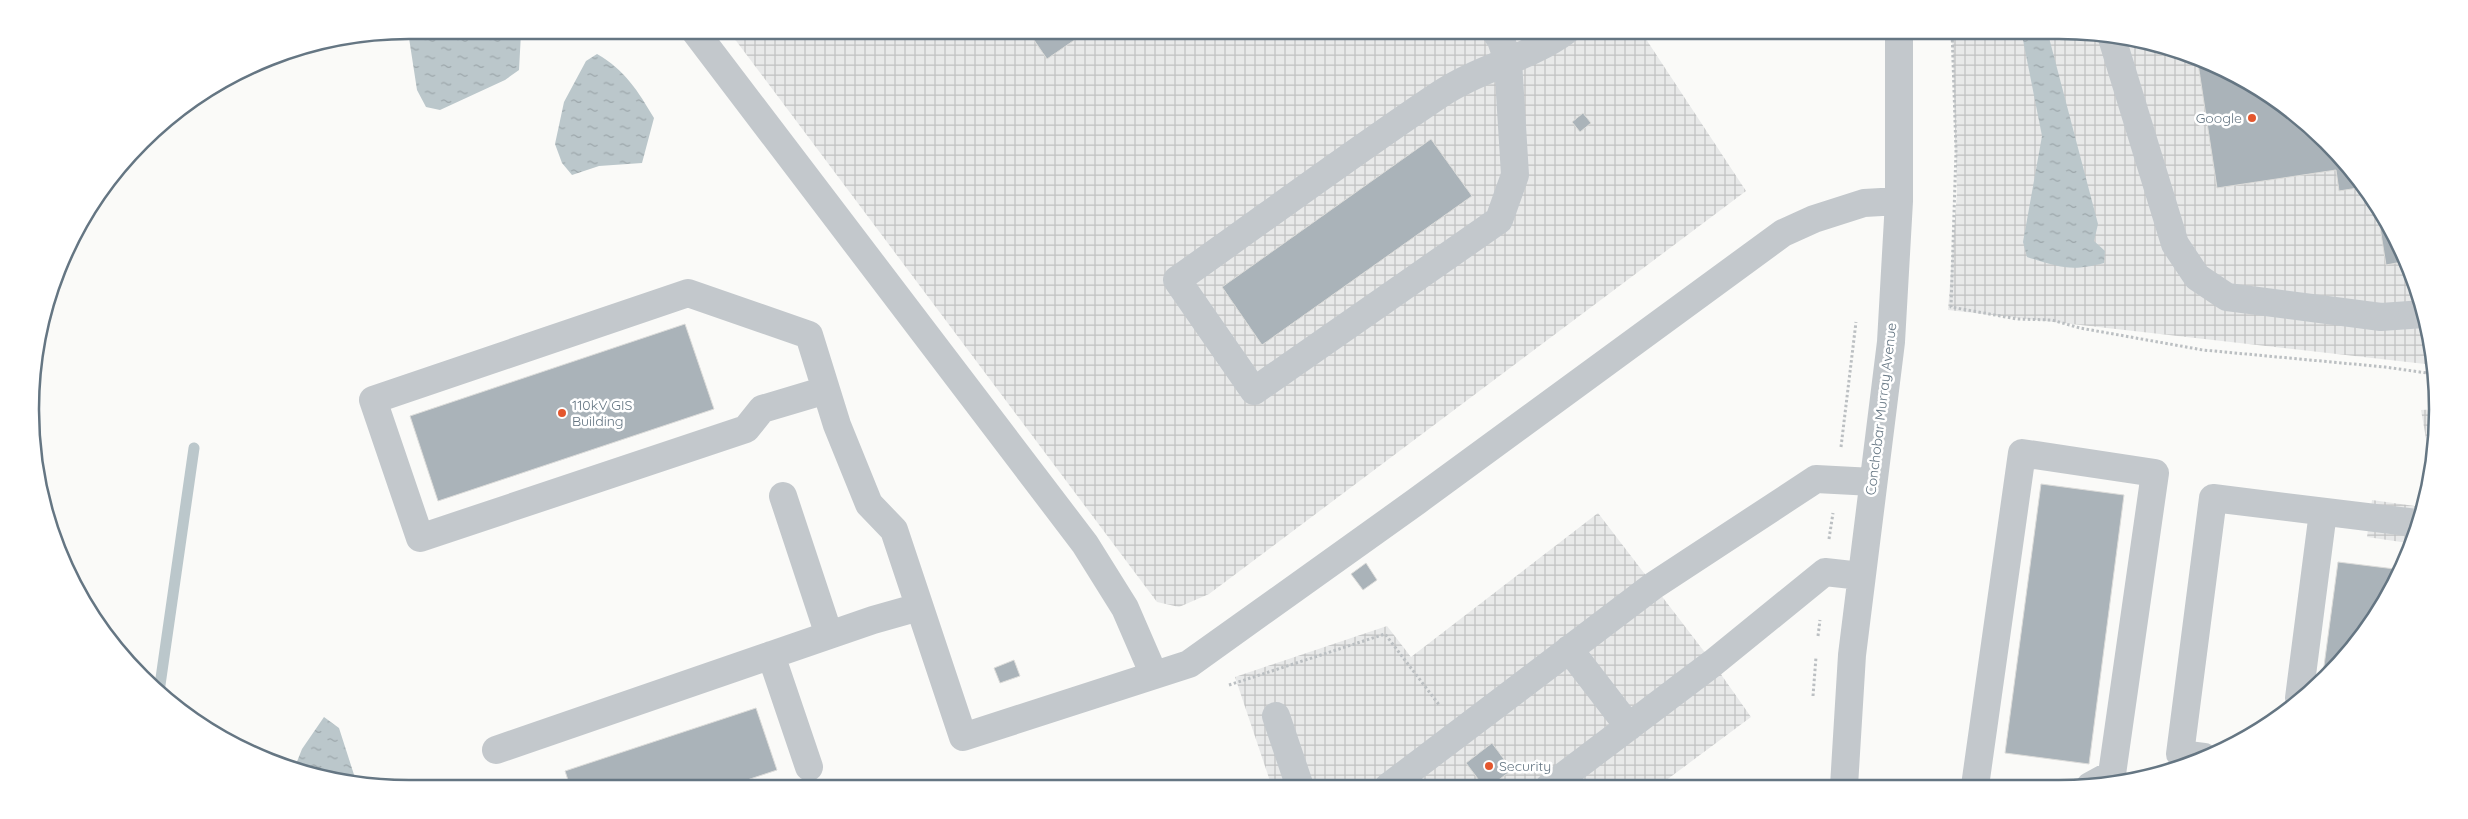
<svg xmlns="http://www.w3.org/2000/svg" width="2468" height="819" viewBox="0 0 2468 819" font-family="Quicksand,sans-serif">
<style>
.industrial{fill:url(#industrial-grid)}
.water{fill:url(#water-ripples)}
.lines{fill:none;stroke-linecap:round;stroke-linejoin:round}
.stream{stroke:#bbc7cb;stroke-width:11}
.building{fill:#aab3b9;stroke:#dcdcda}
.path{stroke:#bbbfc2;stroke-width:3;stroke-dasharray:2.5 2.5;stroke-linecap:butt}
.minor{stroke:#c3c8cc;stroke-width:28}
.poi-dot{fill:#e4572e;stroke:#fff;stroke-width:2}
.labels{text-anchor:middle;stroke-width:5;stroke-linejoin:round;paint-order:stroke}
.poi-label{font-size:14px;fill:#657683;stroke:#fff;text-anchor:start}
.street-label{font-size:14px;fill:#657683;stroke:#fff}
.rim{fill:none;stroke:#657683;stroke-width:2.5}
</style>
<defs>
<pattern id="industrial-grid" width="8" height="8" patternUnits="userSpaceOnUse" patternTransform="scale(1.25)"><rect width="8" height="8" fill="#e8e9e9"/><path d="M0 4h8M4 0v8" fill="none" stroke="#c0c1c2"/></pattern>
<pattern id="water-ripples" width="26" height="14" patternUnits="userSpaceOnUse" patternTransform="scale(1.25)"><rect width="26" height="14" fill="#bbc7cb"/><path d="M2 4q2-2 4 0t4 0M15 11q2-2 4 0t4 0" fill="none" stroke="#9ca6aa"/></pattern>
</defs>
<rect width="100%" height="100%" fill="#fafaf8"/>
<path class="industrial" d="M728 30H1640L1746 191 1209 594 1179 607 1157 602Z
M1952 30H2058L2133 37 2204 59 2270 94 2327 141 2374 199 2409 265 2431 336 2434 365 1948 310 1957 192Z
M2438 409V410L2432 473 2421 410Z
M2372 500 2422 507 2408 543 2367 537Z
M1598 513 1713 663 1751 717 1657 787H1272L1235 677 1387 626 1411 657Z"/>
<path class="water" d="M406 30H519L521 33 519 70 505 80 440 110 426 107 417 90 409 38Z
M2021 30H2047L2098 224 2094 241 2105 251 2104 263C2071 272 2058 267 2027 257L2023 242 2042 136Z
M597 54C625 70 638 91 654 118L642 163 599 166 572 175 562 163 555 144 564 102 586 61Z
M324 717 339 728 357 784 335 782 294 769 302 749Z"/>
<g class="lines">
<path class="stream" d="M159 692 194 448"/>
</g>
<path class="building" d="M1027 30H1089L1047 59Z
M2197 57 2270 94 2327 141 2364 187 2339 191 2336 170 2217 188Z
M1583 113 1591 123 1580 132 1572 122Z
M1431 139 1472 196 1262 345 1222 287Z
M2376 202 2407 261 2386 265Z
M685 324 714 409 438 501 410 416Z
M2041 484 2124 495 2089 764 2005 753Z
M2338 562 2395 569 2393 585 2387 599 2322 681Z
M1366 563 1377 580 1363 590 1351 574Z
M1014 660 1020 676 1000 683 994 668Z
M756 708 777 770 723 788 571 789 565 771Z
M1492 743 1512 770 1489 787H1484L1466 763Z"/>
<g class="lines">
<path class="path" d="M1952 30 1956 151 1951 307 2017 319 2052 320 2080 328 2203 350 2385 367 2434 374
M1841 447 1856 322
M1829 539 1833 513
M1818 636 1820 620
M1229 685 1385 634 1440 706
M1813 696 1816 657"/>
<path class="minor" d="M694 30 1085 544 1125 608 1154 675
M1494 30 1501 40 1508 61 1515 175 1499 220 1254 391 1177 280C1265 218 1352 153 1442 93 1481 67 1530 58 1567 30
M2111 35 2175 244 2197 277 2227 297 2381 317 2424 314
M826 390 762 409 746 429 420 538 373 400 688 293 809 335 837 425 869 504 894 530 963 737 1189 664 1417 501 1783 233 1814 219 1864 203 1899 201
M783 496 829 635
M1569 649 1629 727
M771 655 809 767
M2299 698 2323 512
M1276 716 1300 787
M496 750 873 620 919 607
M2204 757 2180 754 2213 498 2416 523
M1844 786 1852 655 1891 342 1899 201V30
M1975 786 2022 453 2155 473 2112 774 2090 786
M1388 787 1653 586 1816 479 1873 482
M1549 787 1713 663 1825 572 1861 576"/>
</g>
<g class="poi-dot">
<circle cx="2252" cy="118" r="5"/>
<circle cx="562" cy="413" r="5"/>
<circle cx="1489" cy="766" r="5"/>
</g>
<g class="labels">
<g class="poi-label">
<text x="2242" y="123" text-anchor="end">Google</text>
<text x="572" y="410">110kV GIS<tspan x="572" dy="16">Building</tspan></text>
<text x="1499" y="771">Security</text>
</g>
<g class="street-label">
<text transform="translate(1881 409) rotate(-83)" y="5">Conchobar Murray Avenue</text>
</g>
</g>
<path d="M0 0H2468V819H0ZM409 39H2059A370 370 0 0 1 2429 409V410A370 370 0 0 1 2059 780H409A370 370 0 0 1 39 410V409A370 370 0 0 1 409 39Z" fill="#fff" fill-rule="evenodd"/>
<path class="rim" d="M409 39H2059A370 370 0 0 1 2429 409V410A370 370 0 0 1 2059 780H409A370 370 0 0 1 39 410V409A370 370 0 0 1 409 39Z"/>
</svg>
